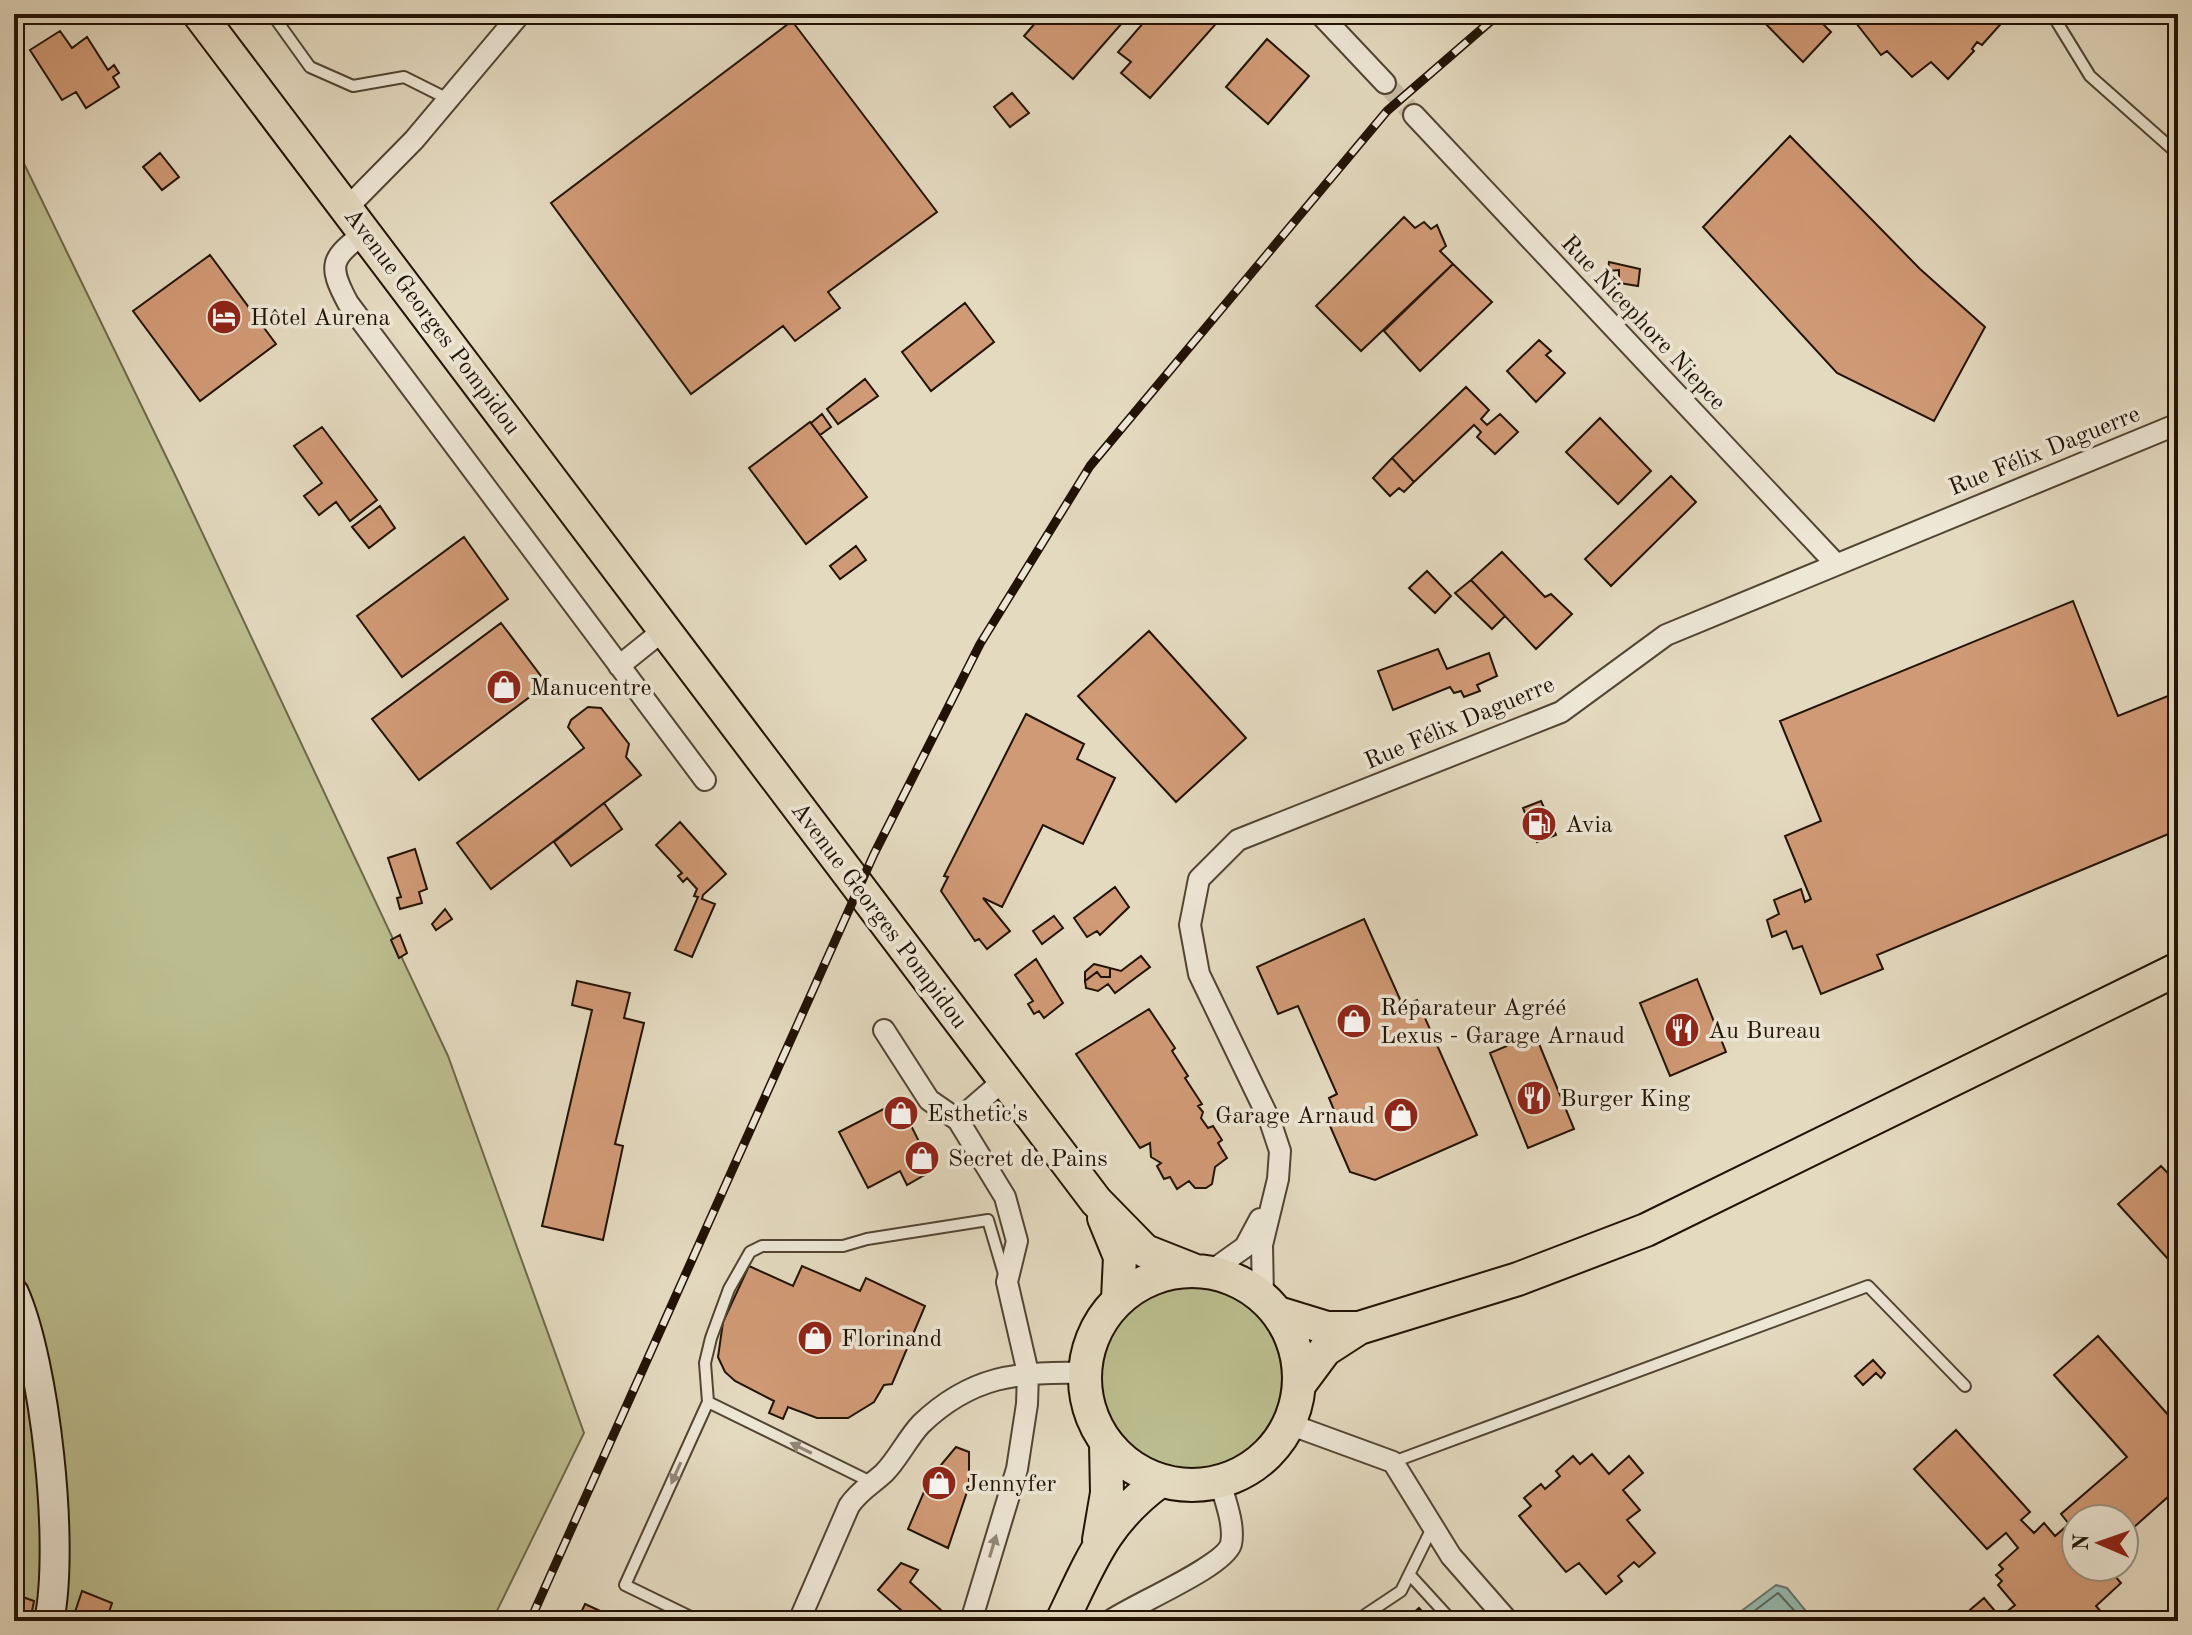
<svg xmlns="http://www.w3.org/2000/svg" width="2192" height="1635" viewBox="0 0 2192 1635" font-family="'Old Standard TT',serif">
<style>
.green{fill:#bbbd8e;stroke:#6e6849;stroke-width:2}
.water{fill:#95bbb1;stroke:#67776c;stroke-width:2}
.lines{fill:none;stroke-linecap:round;stroke-linejoin:round}
.shore{stroke:#5c665a;stroke-width:2}
.building{fill:#d19a76;stroke:#221204;stroke-width:2}
.street-tunnel{stroke:#c7bca4;stroke-width:20;stroke-dasharray:20 10;stroke-linecap:butt}
.lane-casing{stroke:#524433;stroke-width:14}
.street-casing{stroke:#524433;stroke-width:24}
.secondary-casing{stroke:#221204;stroke-width:32}
.primary-casing{stroke:#221204;stroke-width:36}
.lane{stroke:#ede7d6;stroke-width:10}
.street{stroke:#ede7d6;stroke-width:20}
.secondary{stroke:#ede7d6;stroke-width:28}
.primary{stroke:#e4dac0;stroke-width:32}
.rail-casing{stroke:#221204;stroke-width:9}
.rail{stroke:#ede7d6;stroke-width:6;stroke-dasharray:18;stroke-linecap:butt}
.oneway{fill:#928778}
.labels{text-anchor:middle;stroke-width:7;stroke-linejoin:round;paint-order:stroke}
.poi-label{font-size:24px;fill:#221204;stroke:#ede7d6;text-anchor:start}
.street-label{font-size:24px;fill:#221204;stroke:#ede7d6}
</style>
<rect width="100%" height="100%" fill="#e4dac0"/>
<filter id="stains"><feTurbulence type="fractalNoise" baseFrequency=".0025" numOctaves="4"/><feColorMatrix values="0 0 0 0 .2 0 0 0 0 .09 0 0 0 0 .02 0 0 0 .5 -.17"/></filter>
<radialGradient id="worn" r=".72"><stop offset=".6" stop-color="#630" stop-opacity="0"/><stop offset="1" stop-color="#630" stop-opacity=".3"/></radialGradient>
<path class="green" d="M14 143 177 479 448 1056 584 1433 492 1621H14Z
M1098 1378a92 92 0 1 1 184 0a92 92 0 1 1-184 0Z"/>
<path class="water" d="M1776 1585 1787 1588 1814 1621H1728Z"/>
<g class="lines">
<path class="shore" d="M1741 1621 1778 1593 1804 1621"/>
</g>
<path class="building" d="M1043 14H1130L1073 79 1024 36Z
M1151 14H1218L1222 17 1150 98 1121 73 1131 62 1118 52Z
M1756 14H1813L1831 32 1803 62Z
M1849 14H2004L2007 17 1982 45 1977 42 1972 49 1974 51 1948 79 1931 62 1912 77 1887 51 1881 55Z
M792 21 937 212 828 292 840 308 795 341 783 326 691 394 551 203Z
M60 31 72 48 87 37 108 70 114 65 119 73 113 77 119 87 86 108 76 92 62 100 30 50Z
M1267 39 1309 76 1268 124 1226 87Z
M1012 93 1029 113 1010 127 994 107Z
M1790 136 1920 269 1985 327 1934 421 1837 373 1703 227Z
M160 153 179 177 162 190 143 167Z
M1404 217 1415 228 1424 222 1431 229 1437 225 1446 246 1440 251 1453 264 1361 351 1316 306Z
M210 255 276 344 200 401 133 311Z
M1609 262 1640 269 1638 286 1619 283V270L1608 271Z
M1453 264 1492 302 1420 371 1384 331Z
M965 303 994 342 931 391 902 352Z
M1539 340 1551 351 1546 355 1565 373 1536 402 1507 371Z
M865 379 878 396 838 424 827 409Z
M1466 387 1489 410 1481 419 1487 425 1500 414 1518 432 1495 454 1477 437 1481 432 1474 425 1414 482 1392 458Z
M822 414 831 427 820 435 811 423Z
M1600 418 1651 471 1618 504 1566 452Z
M810 422 867 497 806 544 749 468Z
M322 427 377 500 350 521 336 502 319 515 304 496 322 483 294 446Z
M1392 458 1414 482 1404 492 1399 488 1390 496 1373 478Z
M1671 476 1696 502 1611 586 1585 559Z
M380 506 395 528 369 548 352 527Z
M464 537 508 599 402 677 357 616Z
M856 546 866 560 840 579 830 566Z
M1502 552 1545 597 1551 594 1572 614 1536 649 1471 580Z
M1427 571 1451 596 1435 613 1409 588Z
M1471 580 1505 616 1492 629 1455 593Z
M2073 601 2118 716 2178 692V830L1877 955 1883 969 1821 994 1802 946 1793 949 1786 931 1772 937 1767 920 1779 914 1774 900 1801 889 1805 902 1811 899 1785 836 1821 821 1780 721Z
M501 623 547 684 419 780 372 719Z
M1149 631 1246 738 1176 802 1078 696Z
M1438 649 1447 669 1489 653 1497 676 1477 685 1480 691 1464 697 1461 691 1454 693 1450 687 1393 710 1378 671Z
M588 707 601 708 629 744 626 757 641 775 491 889 457 843 584 748 568 727 571 720Z
M1026 714 1084 744 1077 759 1115 778 1083 844 1043 825 1002 907 983 898 1010 931 987 949 979 939 975 941 941 891 948 877 944 876Z
M1541 801 1556 835 1537 842 1523 808Z
M604 803 622 829 571 866 554 842Z
M680 822 726 874 703 895 702 899 715 904 692 957 675 950 698 897 694 896 697 889 687 878 683 882 678 876 682 873 656 845Z
M415 849 427 889 419 892 422 903 400 909 397 898 401 897 388 858Z
M1115 887 1129 907 1100 935 1097 931 1087 937 1074 918Z
M445 909 452 919 436 930 432 924Z
M1054 916 1063 928 1042 944 1033 931Z
M1364 919 1403 1006 1417 1000 1477 1135 1375 1180 1350 1172 1327 1119 1336 1115 1329 1098 1337 1094 1298 1006 1278 1014 1257 967Z
M400 935 407 953 399 958 391 940Z
M1141 956 1150 967 1115 993 1108 984 1098 991 1086 988 1085 981 1097 972 1101 977H1110V968L1121 971Z
M1036 959 1063 1003 1044 1018 1039 1011 1034 1014 1028 1004 1033 1001 1015 975Z
M1094 964 1110 968V977H1101L1097 972 1085 981V972Z
M1697 979 1726 1052 1670 1076 1640 1003Z
M577 981 630 993 624 1018 644 1023 615 1144 623 1146 603 1240 542 1226 592 1010 572 1005Z
M1149 1009 1175 1048 1172 1051 1188 1076 1185 1078 1202 1104 1198 1106 1203 1112 1201 1118 1208 1128 1213 1126 1222 1140 1218 1143 1227 1158 1215 1167 1212 1184 1206 1188H1195L1189 1181 1177 1189 1170 1177 1164 1179 1157 1166 1161 1163 1151 1157 1150 1143 1140 1148 1076 1054Z
M1535 1034 1574 1129 1528 1148 1490 1053Z
M899 1101 933 1170 907 1185 900 1171 868 1188 839 1132Z
M2161 1166 2178 1184V1270L2118 1204Z
M749 1266 793 1286 802 1266 860 1291 866 1278 925 1306 892 1384 884 1385 874 1402 848 1418H817L788 1407 783 1419 769 1413 774 1401 735 1381 725 1372 718 1357 723 1322Z
M2098 1336 2178 1426V1488L2124 1536V1519H2076V1567H2107L2121 1583 2096 1606 2109 1621H1957L1984 1598 2000 1617 2015 1605 1998 1585 2002 1581 1996 1575 2003 1569 1999 1565 2018 1548 2006 1533 1987 1549 1914 1469 1956 1430 2030 1512 2021 1520 2034 1533 2044 1523 2055 1536 2069 1524 2061 1514 2127 1457 2054 1375Z
M1873 1360 1885 1373 1881 1378 1876 1373 1863 1385 1855 1376Z
M956 1447 969 1452V1486L948 1548 908 1529 930 1478Z
M1592 1454 1609 1474 1629 1456 1643 1473 1623 1490 1640 1510 1627 1520 1655 1553 1639 1567 1634 1562 1618 1576 1622 1581 1606 1594 1579 1563 1566 1572 1519 1516 1531 1506 1524 1498 1541 1484 1545 1489 1560 1476 1556 1471 1573 1456 1580 1464Z
M901 1563 918 1570 910 1582 953 1621H895L902 1611 878 1590Z
M82 1591 112 1603 106 1621H72Z
M14 1594 34 1601 30 1621H14Z
M585 1604 622 1621H577Z
M1419 1608 1431 1621H1404Z"/>
<g class="lines">
<path class="street-tunnel" d="M1385 83 1414 115"/>
<defs>
<path id="lane" d="M272 14 310 67 353 86 404 77 448 99
M2052 14 2090 76 2178 154
M708 1402 871 1482
M1393 1462 1868 1286 1965 1386
M1410 1575 1452 1621
M699 1621 625 1585 708 1402 705 1363 711 1338 729 1289 750 1252 762 1246H843L867 1239 988 1220 1004 1274
M1356 1621 1401 1591 1432 1528"/>
<path id="street" d="M1320 14 1385 83
M1414 115 1836 564
M347 208 414 140 520 14
M366 232C331 258 327 264 348 303L705 780
M619 666 665 629
M884 1030 929 1100 958 1120 1005 1197 1017 1241 1007 1282 1028 1373 1027 1404 1017 1469 971 1621
M958 1120 1004 1080
M1210 1272 1245 1247 1260 1219
M1263 1297 1262 1245 1278 1179 1280 1151 1270 1121 1199 974 1190 925 1199 879 1238 840 1561 712 1666 635 2178 424
M1289 1424 1393 1462 1451 1556 1508 1621
M799 1621 849 1506C859 1491 871 1485 884 1473 898 1459 907 1439 921 1424 971 1376 1018 1371 1084 1373
M1110 1621C1134 1604 1224 1567 1231 1544 1235 1525 1225 1500 1220 1482"/>
<path id="secondary" d="M14 1293C45 1363 65 1545 49 1621"/>
<path id="primary" d="M199 14 1096 1201 1145 1251 1193 1270
M1104 1218 1120 1257 1118 1299
M1085 1378a107 107 0 1 1 214 0a107 107 0 1 1-214 0Z
M1278 1313 1327 1328H1359
M1299 1385 1325 1350 1359 1328 1518 1279 1646 1230 2178 969
M1099 1540 1107 1493 1106 1443
M1062 1621C1091 1561 1105 1521 1160 1481"/>
</defs>
<use href="#lane" class="lane-casing"/>
<use href="#street" class="street-casing"/>
<use href="#secondary" class="secondary-casing"/>
<use href="#primary" class="primary-casing"/>
<use href="#lane" class="lane"/>
<use href="#street" class="street"/>
<use href="#secondary" class="secondary"/>
<use href="#primary" class="primary"/>
<defs>
<path id="rail" d="M530 1621 874 854 980 644 1090 466 1387 111 1499 14"/>
</defs>
<use href="#rail" class="rail-casing"/>
<use href="#rail" class="rail"/>
</g>
<defs><path id="oneway-solid" d="M-6-.8H1V-3.2L6.5 0L1 3.2V.8H-6Z" transform="scale(2)"/></defs>
<g class="oneway">
<use href="#oneway-solid" transform="translate(801 1448) rotate(-154)"/>
<use href="#oneway-solid" transform="translate(676 1473) rotate(114)"/>
<use href="#oneway-solid" transform="translate(993 1546) rotate(-73)"/>
</g>
<defs>
<symbol id="hotel-disc" viewBox="-11 -11 22 22"><circle r="9.5" fill="#8f2418" stroke="#ede7d6"/><path d="M-6-4.5h1.5V1H6V5H4.5V3h-9V5H-6ZM-4 0a1.8 1.8 0 1 1 3.6 0ZM.5 0V-2.5h3Q6-2.5 6 0Z" fill="#fff"/></symbol>
<symbol id="shop-disc" viewBox="-11 -11 22 22"><circle r="9.5" fill="#8f2418" stroke="#ede7d6"/><path d="M-5-2.5h2.3a2.7 3.5 0 0 1 5.4 0H5L5.5 6h-11ZM-1.5-2.5h3a1.5 2.3 0 0 0-3 0Z" fill="#fff"/></symbol>
<symbol id="fuel-disc" viewBox="-11 -11 22 22"><circle r="9.5" fill="#8f2418" stroke="#ede7d6"/><path d="M-5.5-6h7V0h2V4h1.3V-2.5L3-4.5l.8-.8L6-3V5H2.5V1h-1V6h-7ZM-4.2-4.7v3.2H.2V-4.7Z" fill="#fff"/></symbol>
<symbol id="restaurant-disc" viewBox="-11 -11 22 22"><circle r="9.5" fill="#8f2418" stroke="#ede7d6"/><path d="M-5-6h1v4h1v-4h1v4h1v-4h1v5L-1.5 .5V6h-2V.5L-5-1ZM5-6V6H3V1.5H1.5Q1.5-4 5-6Z" fill="#fff"/></symbol>
</defs>
<g fill-rule="evenodd">
<use href="#hotel-disc" x="204" y="297" width="40" height="40"/>
<use href="#shop-disc" x="484" y="667" width="40" height="40"/>
<use href="#fuel-disc" x="1519" y="804" width="40" height="40"/>
<use href="#shop-disc" x="1334" y="1001" width="40" height="40"/>
<use href="#restaurant-disc" x="1662" y="1010" width="40" height="40"/>
<use href="#restaurant-disc" x="1514" y="1078" width="40" height="40"/>
<use href="#shop-disc" x="881" y="1093" width="40" height="40"/>
<use href="#shop-disc" x="1381" y="1095" width="40" height="40"/>
<use href="#shop-disc" x="902" y="1138" width="40" height="40"/>
<use href="#shop-disc" x="795" y="1318" width="40" height="40"/>
<use href="#shop-disc" x="919" y="1463" width="40" height="40"/>
</g>
<g class="labels">
<g class="poi-label">
<text x="250" y="325">Hôtel Aurena</text>
<text x="530" y="695">Manucentre</text>
<text x="1565" y="832">Avia</text>
<text x="1380" y="1015">Réparateur Agréé<tspan x="1380" dy="28">Lexus - Garage Arnaud</tspan></text>
<text x="1708" y="1038">Au Bureau</text>
<text x="1560" y="1106">Burger King</text>
<text x="927" y="1121">Esthetic's</text>
<text x="1375" y="1123" text-anchor="end">Garage Arnaud</text>
<text x="948" y="1166">Secret de Pains</text>
<text x="841" y="1346">Florinand</text>
<text x="965" y="1491">Jennyfer</text>
</g>
<g class="street-label">
<text transform="translate(433 321) rotate(53)" y="8">Avenue Georges Pompidou</text>
<text transform="translate(1644 322) rotate(47)" y="8">Rue Nicephore Niepce</text>
<text transform="translate(2044 450) rotate(-22)" y="8">Rue Félix Daguerre</text>
<text transform="translate(1459 722) rotate(-23)" y="8">Rue Félix Daguerre</text>
<text transform="translate(880 915) rotate(53)" y="8">Avenue Georges Pompidou</text>
</g>
</g>
<rect width="2192" height="1635" fill="none" stroke="#e4dac0" stroke-width="48"/>
<rect x="16" y="16" width="2160" height="1603" fill="none" stroke="#221204" stroke-width="4"/>
<rect x="24" y="24" width="2144" height="1587" fill="none" stroke="#221204" stroke-width="2"/>
<g transform="translate(2100 1543) rotate(272)"><circle r="38" fill="#ede7d6" stroke="#9c9282" stroke-width="2"/>
<path d="M0-6L14 30L0 20L-14 30Z" fill="#8f2418"/>
<text y="-12" font-size="22" font-weight="bold" text-anchor="middle" fill="#221204">N</text>
</g>
<rect width="100%" height="100%" filter="url(#stains)"/>
<rect width="100%" height="100%" fill="url(#worn)"/>
</svg>
